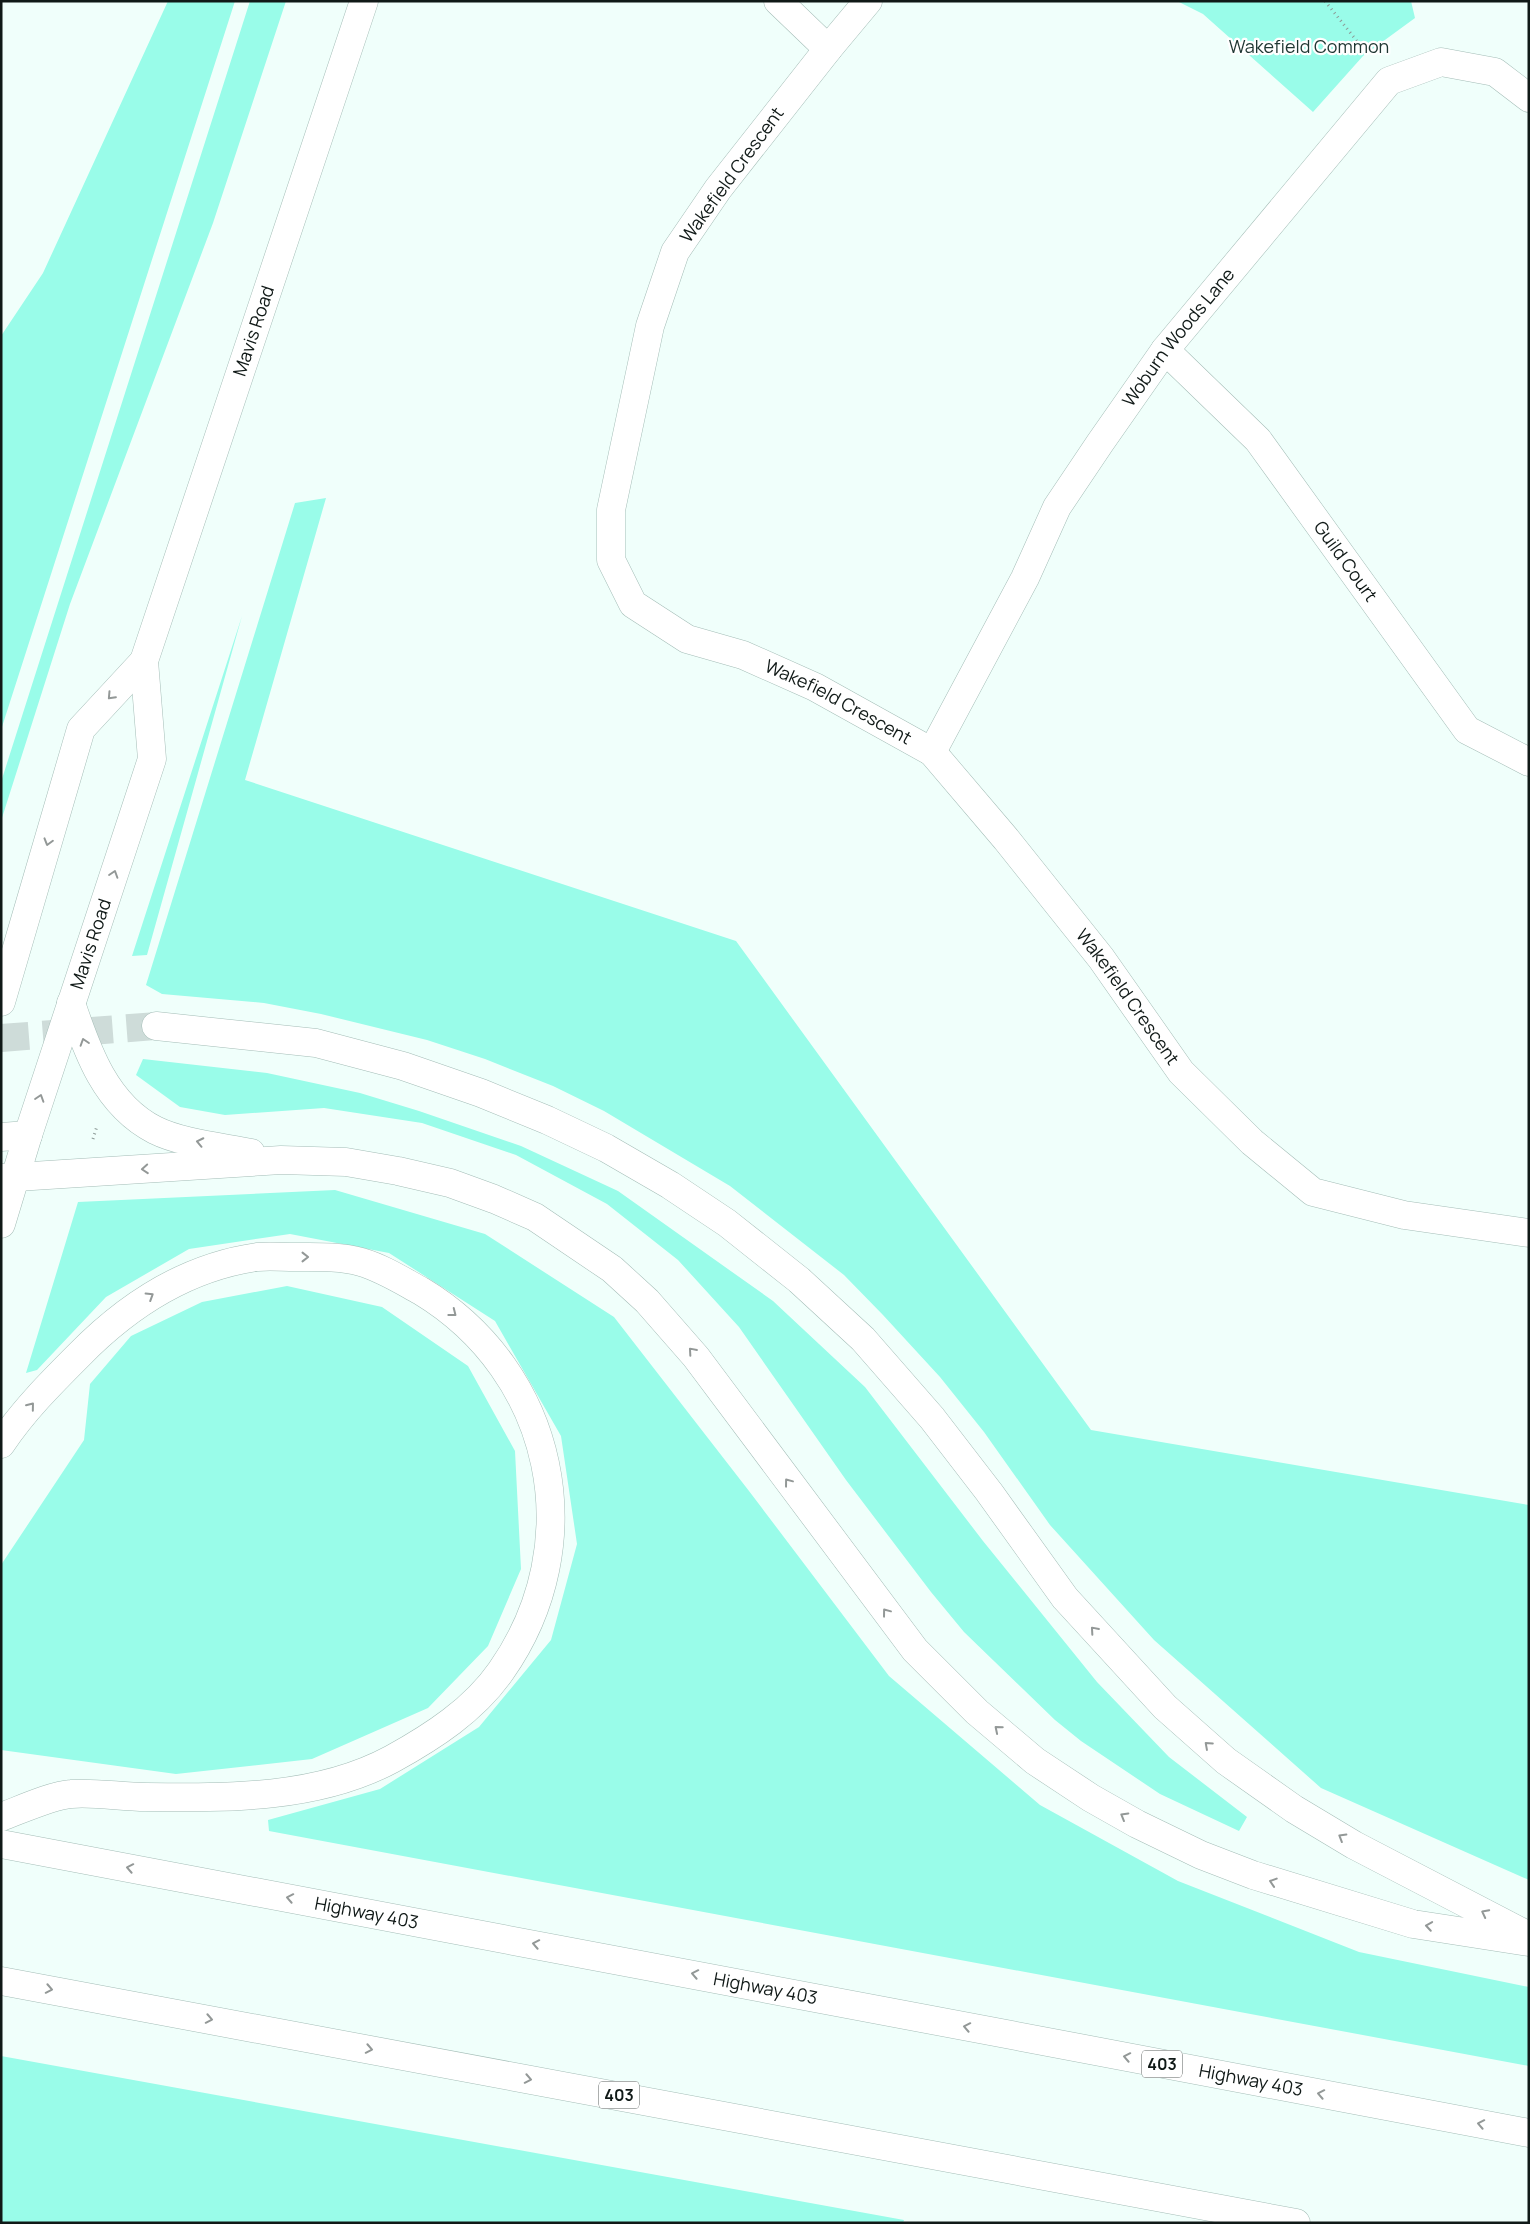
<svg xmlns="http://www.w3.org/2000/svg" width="1530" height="2224" viewBox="0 0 1530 2224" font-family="Manrope,sans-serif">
<rect width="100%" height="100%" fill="#f0fffb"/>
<path fill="#99fce9" d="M 168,1 L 235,1 L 1,730 L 1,336 L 43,273 Z
M 250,1 L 286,1 L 213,223 L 70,604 L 1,821 L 1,782 Z
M 1177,1 L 1411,1 L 1415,18 L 1363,56 L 1313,112 L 1203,14 Z
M 326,498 L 245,780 L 736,941 L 1091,1430 L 1529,1505 L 1529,1880 L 1321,1788 L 1154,1640 L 1050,1525 L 984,1432 L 940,1377 L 883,1315 L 844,1275 L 730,1186 L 604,1111 L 553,1086 L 485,1059 L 427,1040 L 321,1014 L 264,1003 L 162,994 L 146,985 L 295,503 Z
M 242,616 L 147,955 L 132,956 Z
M 143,1059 L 267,1073 L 360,1093 L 419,1111 L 521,1146 L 618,1191 L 773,1301 L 865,1387 L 983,1541 L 1097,1682 L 1169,1757 L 1247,1817 L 1239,1831 L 1160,1794 L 1081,1741 L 1055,1720 L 964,1632 L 931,1592 L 846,1480 L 739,1327 L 678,1260 L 607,1204 L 516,1155 L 422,1123 L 324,1108 L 225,1115 L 180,1107 L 136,1075 Z
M 335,1190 L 485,1234 L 614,1317 L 749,1491 L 889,1676 L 1040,1805 L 1178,1881 L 1359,1952 L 1529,1987 L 1529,2066 L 269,1831 L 268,1820 L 380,1789 L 479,1727 L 551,1640 L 577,1544 L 561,1436 L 495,1321 L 389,1253 L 290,1234 L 189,1249 L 106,1297 L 37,1370 L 26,1373 L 78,1202 Z
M 287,1286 L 382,1307 L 468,1366 L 515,1451 L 521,1569 L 488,1646 L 428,1708 L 312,1759 L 176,1774 L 1,1750 L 1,1565 L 84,1440 L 90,1384 L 131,1336 L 202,1302 Z
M 1,2056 L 904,2220 L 903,2223 L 1,2223 Z"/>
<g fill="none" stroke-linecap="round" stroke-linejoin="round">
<path stroke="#cedcd9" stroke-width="28" stroke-dasharray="28 14" stroke-linecap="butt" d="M 1,1038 L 156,1026"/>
<g stroke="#a4bdb7" stroke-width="29">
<g id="minor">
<path d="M 778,1 L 828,49"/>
<path id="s1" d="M 868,1 L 828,49 L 718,189 L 675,252 L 650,326 L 611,510 L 611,560 L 633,604 L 687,639 L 743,655 L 815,687 L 932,752 L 1006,839 L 1101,958 L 1181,1072 L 1252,1142 L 1313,1192 L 1404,1215 L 1529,1233"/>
<path id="s2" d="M 1165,350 L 1258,440 L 1467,730 L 1529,762"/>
<path id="s3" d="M 932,752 L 1025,578 L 1057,507 L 1100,443 L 1165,350 L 1389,81 L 1441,62 L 1495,72 L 1529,98"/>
<path d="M 1,1137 L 28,1135"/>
</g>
</g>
<g stroke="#a4bdb7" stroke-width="29">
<g id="major">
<path d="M 1,1002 L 81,729 L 144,661"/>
<path id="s4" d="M 1,1224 L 28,1135 L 152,759 L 144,661 L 364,1"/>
</g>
</g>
<g stroke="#a4bdb7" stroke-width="29">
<g id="highway">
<path d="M 71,1003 C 87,1051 106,1105 155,1130 C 181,1143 221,1147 251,1153"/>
<path d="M 156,1026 L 316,1043 L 403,1066 L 481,1093 L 547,1120 L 606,1148 L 670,1185 L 727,1223 L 799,1280 L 863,1339 L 932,1418 L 989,1492 L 1065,1598 L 1165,1707 L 1226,1761 L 1294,1809 L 1354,1845 L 1527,1935"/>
<path d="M 1,1178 L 281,1160 L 346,1162 L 398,1171 L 450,1183 L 494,1199 L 535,1217 L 612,1269 L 647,1301 L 696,1357 L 915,1650 L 977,1712 L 1035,1761 L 1091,1798 L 1137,1824 L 1201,1855 L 1253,1875 L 1413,1924 L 1529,1942"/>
<path d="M 1,1444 C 23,1411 51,1383 79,1355 C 128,1305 187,1267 257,1257 C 269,1256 282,1257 295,1257 C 316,1257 340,1256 361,1262 C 382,1268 401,1280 421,1291 C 555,1372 591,1543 501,1671 C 474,1710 432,1737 392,1759 C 318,1799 228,1798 146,1797 C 121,1797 96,1792 71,1794 C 53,1795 20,1810 1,1817"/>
<path id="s5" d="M 1,1844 L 1529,2133"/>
<path d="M 1,1981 L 1296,2223"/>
</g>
</g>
<path stroke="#8d9a97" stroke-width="3" stroke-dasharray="1 4" stroke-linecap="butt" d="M 1325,1 L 1368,55
M 93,1139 L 97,1126"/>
<use href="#minor" stroke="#fff" stroke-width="28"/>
<use href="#major" stroke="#fff" stroke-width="28"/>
<use href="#highway" stroke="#fff" stroke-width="28"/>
</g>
<defs><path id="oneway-chevron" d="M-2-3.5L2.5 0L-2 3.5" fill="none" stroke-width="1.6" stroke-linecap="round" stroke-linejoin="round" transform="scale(1.25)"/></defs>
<g stroke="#939897">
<use href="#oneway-chevron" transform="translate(111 696) rotate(133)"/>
<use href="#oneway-chevron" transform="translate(48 842) rotate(106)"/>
<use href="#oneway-chevron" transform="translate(114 874) rotate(-72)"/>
<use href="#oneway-chevron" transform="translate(84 1042) rotate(-108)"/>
<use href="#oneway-chevron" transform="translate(40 1098) rotate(-72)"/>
<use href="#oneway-chevron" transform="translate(200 1142) rotate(-168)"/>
<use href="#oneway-chevron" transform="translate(145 1169) rotate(176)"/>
<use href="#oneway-chevron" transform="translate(305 1257)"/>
<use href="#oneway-chevron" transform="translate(150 1296) rotate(-32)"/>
<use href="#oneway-chevron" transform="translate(453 1313) rotate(38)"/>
<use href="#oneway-chevron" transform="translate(692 1351) rotate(-131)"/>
<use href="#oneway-chevron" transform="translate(31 1406) rotate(-51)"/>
<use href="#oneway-chevron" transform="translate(788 1482) rotate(-127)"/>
<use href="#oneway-chevron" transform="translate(886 1612) rotate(-127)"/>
<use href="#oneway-chevron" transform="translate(1094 1630) rotate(-131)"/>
<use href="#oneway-chevron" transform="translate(998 1729) rotate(-140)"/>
<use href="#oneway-chevron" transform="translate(1208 1745) rotate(-138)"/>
<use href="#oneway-chevron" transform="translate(1124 1816) rotate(-150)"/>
<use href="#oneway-chevron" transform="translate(1342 1837) rotate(-149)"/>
<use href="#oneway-chevron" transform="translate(130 1868) rotate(-169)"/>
<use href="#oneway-chevron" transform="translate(1273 1882) rotate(-162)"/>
<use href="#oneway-chevron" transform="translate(290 1898) rotate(-169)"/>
<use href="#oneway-chevron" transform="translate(1485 1913) rotate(-153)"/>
<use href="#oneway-chevron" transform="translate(1429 1926) rotate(-171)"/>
<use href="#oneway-chevron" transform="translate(536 1944) rotate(-169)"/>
<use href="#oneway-chevron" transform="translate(695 1974) rotate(-169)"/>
<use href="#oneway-chevron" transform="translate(49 1989) rotate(11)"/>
<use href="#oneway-chevron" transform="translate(209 2019) rotate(11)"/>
<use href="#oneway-chevron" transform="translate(967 2027) rotate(-169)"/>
<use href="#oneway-chevron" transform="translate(369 2049) rotate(11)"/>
<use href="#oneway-chevron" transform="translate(1127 2057) rotate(-169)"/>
<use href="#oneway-chevron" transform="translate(528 2079) rotate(11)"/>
<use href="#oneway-chevron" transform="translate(1321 2094) rotate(-169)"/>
<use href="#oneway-chevron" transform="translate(1481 2124) rotate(-169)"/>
</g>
<g text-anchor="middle" stroke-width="4.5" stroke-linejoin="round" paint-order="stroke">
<g fill="#fff" stroke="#585e5d" stroke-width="1">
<rect x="1142" y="2050.5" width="40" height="27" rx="4"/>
<rect x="599" y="2081.5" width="40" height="27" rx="4"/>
</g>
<g font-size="16" font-weight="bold" fill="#101917">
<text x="1162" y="2070">403</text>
<text x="619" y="2101">403</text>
</g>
<g font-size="18" fill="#1f3632" stroke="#fff">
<text x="1309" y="53">Wakefield Common</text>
</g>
<g font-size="18" fill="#101917" stroke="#fff">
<text transform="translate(732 175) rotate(-54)" y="6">Wakefield Crescent</text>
<text dy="6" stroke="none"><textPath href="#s4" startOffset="935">Mavis Road</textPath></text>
<text dy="6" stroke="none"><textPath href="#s3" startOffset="484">Woburn Woods Lane</textPath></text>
<text dy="6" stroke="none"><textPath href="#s2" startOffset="279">Guild Court</textPath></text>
<text dy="6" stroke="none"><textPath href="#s1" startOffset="911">Wakefield Crescent</textPath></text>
<text dy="6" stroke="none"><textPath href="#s4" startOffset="294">Mavis Road</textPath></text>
<text dy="6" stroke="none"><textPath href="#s1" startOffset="1331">Wakefield Crescent</textPath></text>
<text dy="6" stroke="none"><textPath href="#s5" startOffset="372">Highway 403</textPath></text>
<text dy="6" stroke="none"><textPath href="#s5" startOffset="778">Highway 403</textPath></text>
<text dy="6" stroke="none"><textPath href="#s5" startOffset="1272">Highway 403</textPath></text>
</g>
</g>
<rect width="1530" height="2224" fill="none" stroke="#101917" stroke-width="5"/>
</svg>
